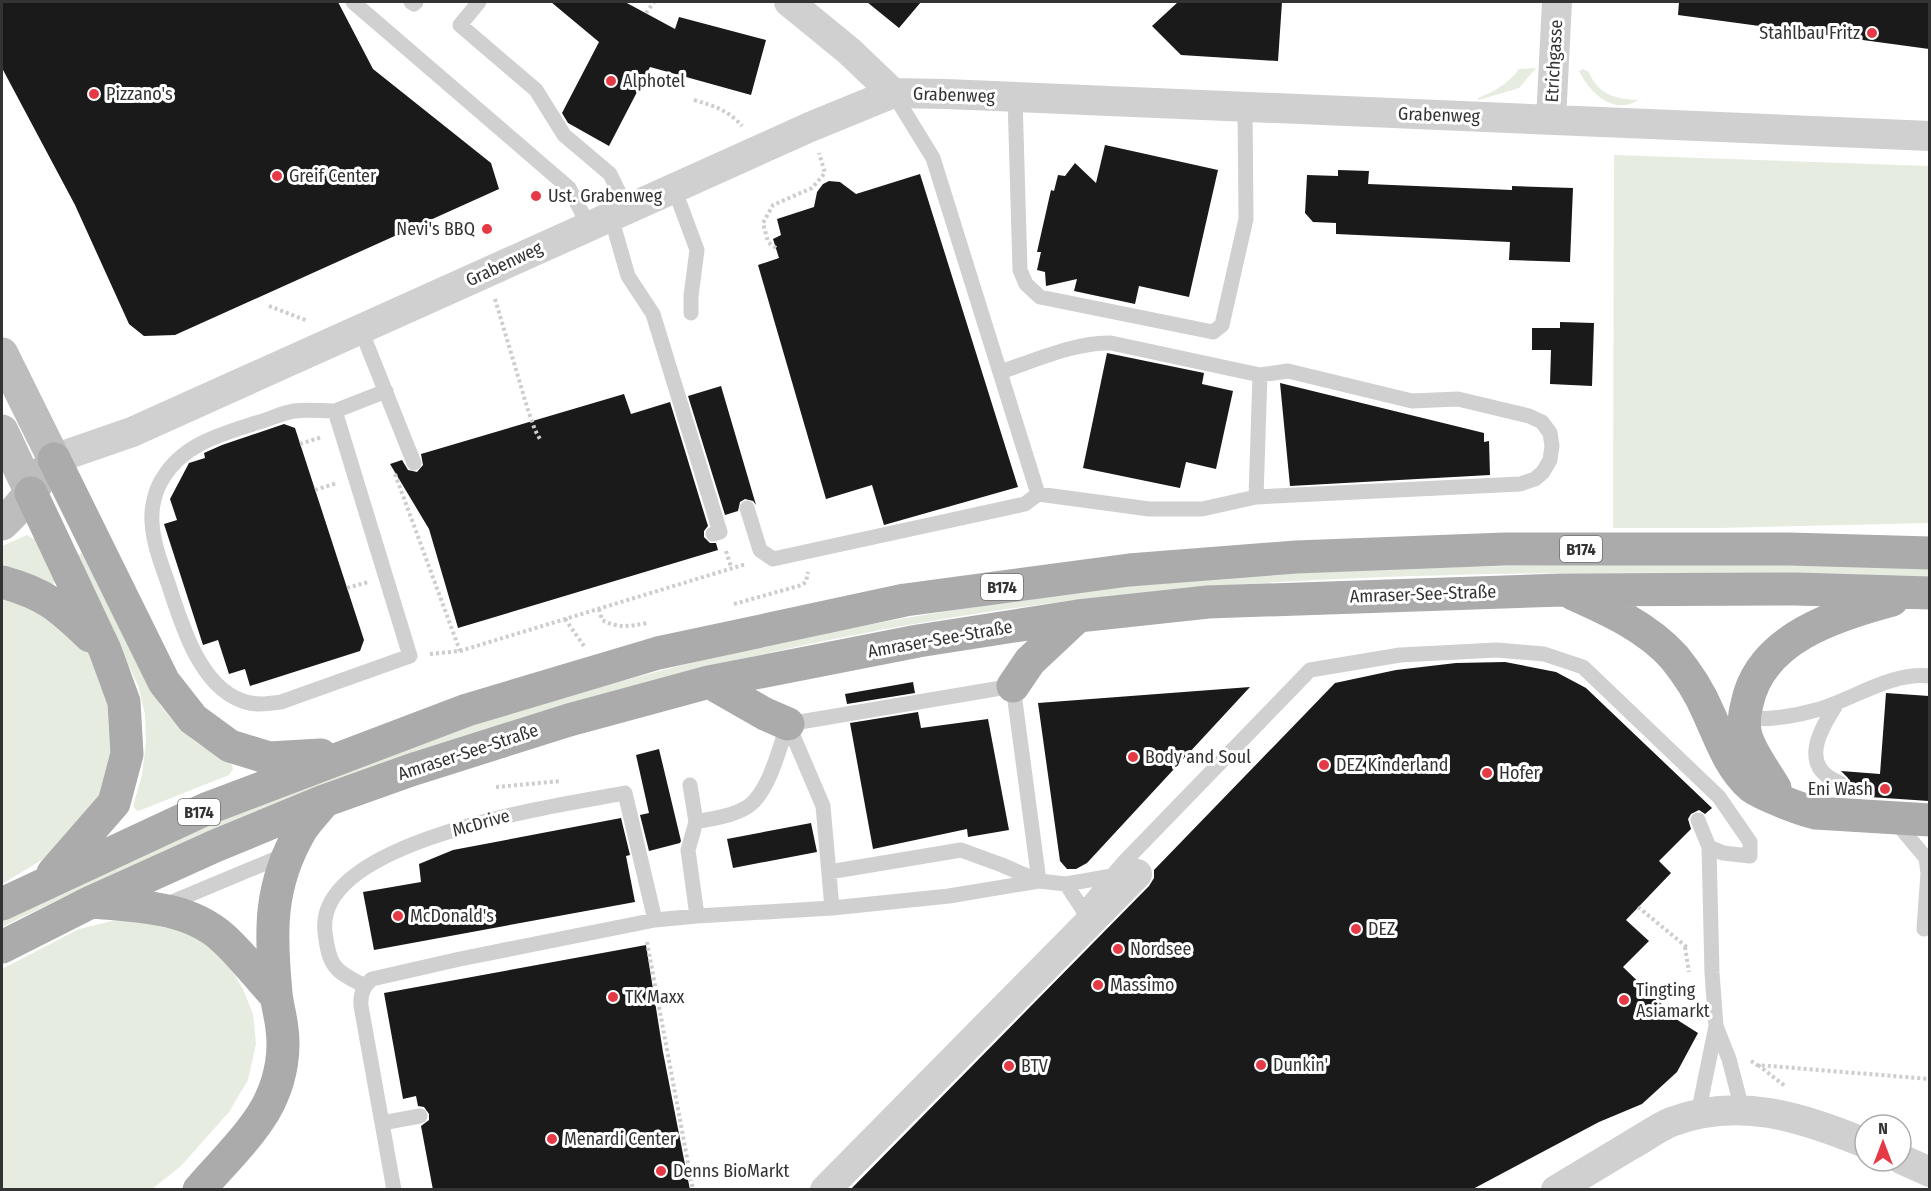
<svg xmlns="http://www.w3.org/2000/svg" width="1931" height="1191" viewBox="0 0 1931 1191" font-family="'Fira Sans Condensed',sans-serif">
<rect width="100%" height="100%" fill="#fff"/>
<path fill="#e6ecdf" d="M 1536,68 L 1519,88 L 1479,100 L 1478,98 C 1494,92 1509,83 1519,69 Z
M 1583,69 L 1589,72 C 1598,95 1616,99 1638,100 C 1614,116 1590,93 1579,71 Z
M 1614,155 L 1929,166 L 1929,523 L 1718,528 L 1613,528 Z
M 27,535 L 37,541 L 55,580 L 53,585 L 2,568 L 2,546 Z
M 83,552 L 161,706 C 172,720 185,735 200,745 C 212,753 230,755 233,769 L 229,775 L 141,810 L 137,811 L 133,806 L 142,775 L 146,742 L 145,714 L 138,685 L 75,557 Z
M 1804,565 L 1929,569 L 1929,577 C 1770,573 1611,571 1451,575 C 1332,578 1212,584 1093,598 C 713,642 344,757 2,927 L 2,919 C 61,892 121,865 180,838 C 211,824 242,809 274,796 C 505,706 748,639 994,604 C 1028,599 1061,593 1095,589 C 1331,564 1568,564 1804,565 Z
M 2,594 L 21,600 L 86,648 L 104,679 L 115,735 L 104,793 L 50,855 L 2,884 Z
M 124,918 L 173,927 L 202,938 L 228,964 L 243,989 L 253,1014 L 256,1044 L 248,1080 L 229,1112 L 181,1166 L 152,1189 L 2,1190 L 2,969 L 79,929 Z"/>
<path fill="#1a1a1a" d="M 2,2 L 338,2 L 373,69 L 491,163 L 499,189 L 175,335 L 144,336 L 129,324 L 75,205 L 2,68 Z
M 551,2 L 625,2 L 675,29 L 679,17 L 766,40 L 751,95 L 650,67 L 609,146 L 568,123 L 562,113 L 599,42 Z
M 867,2 L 921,2 L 899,28 Z
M 1178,2 L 1282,2 L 1278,61 L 1181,55 L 1152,26 Z
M 1679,2 L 1929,2 L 1929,49 L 1678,15 Z
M 1105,145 L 1218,170 L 1189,297 L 1139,286 L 1135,304 L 1074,291 L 1077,279 L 1046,286 L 1045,272 L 1037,270 L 1041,252 L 1037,252 L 1051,190 L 1054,191 L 1058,175 L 1065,176 L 1075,163 L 1096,183 Z
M 1338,170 L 1369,171 L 1368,184 L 1512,190 L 1512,186 L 1573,188 L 1570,262 L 1509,260 L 1510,242 L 1336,234 L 1336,223 L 1313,222 L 1305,213 L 1307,175 L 1338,176 Z
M 920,174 L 1018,487 L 884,525 L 872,485 L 826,499 L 758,265 L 779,258 L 773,239 L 781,235 L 777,219 L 814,207 L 817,192 L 823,184 L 829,181 L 840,182 L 856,194 Z
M 1560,322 L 1594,323 L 1592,386 L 1550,384 L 1551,350 L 1532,350 L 1532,328 L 1560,328 Z
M 1107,353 L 1204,373 L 1202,384 L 1233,391 L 1216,469 L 1186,462 L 1180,488 L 1083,468 Z
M 1280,383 L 1484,433 L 1484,442 L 1489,441 L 1490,475 L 1290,486 Z
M 721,386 L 756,505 L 753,501 L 745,499 L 740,502 L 738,511 L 725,515 L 688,396 Z
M 624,394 L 631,414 L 670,402 L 708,526 L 704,531 L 704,537 L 710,543 L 716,543 L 718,550 L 458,628 L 429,529 L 390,464 L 402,460 L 408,470 L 417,472 L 423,465 L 421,454 Z
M 284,424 L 295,428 L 364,640 L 360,651 L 250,686 L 245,669 L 229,674 L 218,640 L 203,645 L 164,524 L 177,520 L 170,499 L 189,463 L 205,458 L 204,453 L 222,445 Z
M 1505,662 L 1556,672 L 1586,688 L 1712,808 L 1705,814 L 1699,810 L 1691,814 L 1688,819 L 1691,829 L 1659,861 L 1671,873 L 1626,920 L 1649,941 L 1623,967 L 1679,1021 L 1698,1033 L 1677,1072 L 1642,1104 L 1599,1122 L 1471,1190 L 850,1190 L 1149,886 L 1154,878 L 1154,870 L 1335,683 L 1396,670 L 1456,663 Z
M 913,682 L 915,693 L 847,704 L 845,694 Z
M 1250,687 L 1087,863 L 1076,869 L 1067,869 L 1060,861 L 1038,703 Z
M 1886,693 L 1929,696 L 1929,801 L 1840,795 L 1840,793 L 1848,788 L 1850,783 L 1848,778 L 1841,771 L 1880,774 Z
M 918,712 L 921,728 L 988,719 L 1009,830 L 968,837 L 967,829 L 873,849 L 850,723 Z
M 659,749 L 681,841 L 680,843 L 649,851 L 640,815 L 649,813 L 636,755 Z
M 621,818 L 630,855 L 626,856 L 635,902 L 374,950 L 363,892 L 421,882 L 419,864 L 453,850 Z
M 811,823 L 817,852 L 733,868 L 727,839 Z
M 646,945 L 663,1052 L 690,1190 L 433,1190 L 421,1126 L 429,1120 L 429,1114 L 424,1107 L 418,1106 L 416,1096 L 403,1099 L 384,993 Z"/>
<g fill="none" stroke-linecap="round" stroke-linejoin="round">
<path stroke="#cdcdcd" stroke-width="4" stroke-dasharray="3 3" stroke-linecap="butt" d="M 646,13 L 654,2
M 694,100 C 714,106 728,110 742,126
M 776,248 L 768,242 L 763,223 L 773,205 L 812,188 L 825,173 L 819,153
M 495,299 L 528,410 L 535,430 L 541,441
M 269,306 L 308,321
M 300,444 L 322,437
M 395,474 L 460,651
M 315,490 L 337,483
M 726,551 L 731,567
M 347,588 L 368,582
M 734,604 L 802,585 L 806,582 L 808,572
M 599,609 L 602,620 C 619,629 630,626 647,623
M 565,619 L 584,646
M 430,654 L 460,651 L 746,564
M 496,787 L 561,781
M 1638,907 L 1688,948
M 647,942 L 693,1190
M 1685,947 L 1689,972
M 1751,1061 L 1757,1065 L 1930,1079
M 1758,1065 L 1785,1086"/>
<path stroke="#d0d0d0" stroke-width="15" d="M 353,2 L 569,188 L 589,226
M 411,2 L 414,4 L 416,2
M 479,2 L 460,25 L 536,90 L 564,135 L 610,174 L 627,209
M 893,93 L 933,158 L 1038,494
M 1015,97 L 1020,270 L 1026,284 L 1040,297 L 1213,332 L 1222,325 L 1246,219 L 1245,107
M 674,188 L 697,250 L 691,296 L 691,313
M 611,217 L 628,276 L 653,314 L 720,532 L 713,534
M 361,330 L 414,463
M 335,411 C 322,411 307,409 294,411 C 282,413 270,419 259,422 C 223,434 184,443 163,478 C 155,490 151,508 152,522 C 153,543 161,563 168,583 C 181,622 198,683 240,700 C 254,706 267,704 281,702 L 410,656 L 335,411 L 386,391
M 1256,497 L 1260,375
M 747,508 L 760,550 L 773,559 L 1025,504 L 1038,494 L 1149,509 L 1202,509 L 1256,497 L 1520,484 L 1535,479 L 1543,472 L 1550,460 L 1552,446 L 1550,433 L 1542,422 L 1529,416 L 1458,399 L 1412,401 L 1288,371 L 1260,375 L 1111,343 C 1075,342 1034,361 1000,372
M 1838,702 C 1821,728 1797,766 1840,783
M 1743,718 C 1767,720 1792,717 1816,710 C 1853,700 1889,672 1930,676
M 788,724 L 1013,686 L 1039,881
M 788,724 L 823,806 L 832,908
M 690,785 L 696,822
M 1698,820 L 1709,847 L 1712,973 L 1716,1026 L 1729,1059 L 1742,1109
M 1894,820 L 1926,858 L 1928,873 L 1924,929
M 829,872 L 961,850 L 1002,865 L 1039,881
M 1066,884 L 1083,910 L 1125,861 L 1310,670 L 1400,655 L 1497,650 L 1544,654 L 1583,667 L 1719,797 L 1750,842 L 1750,856 L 1723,853 L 1709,847
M 165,905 L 287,854
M 697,916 L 688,850 L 696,822 C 714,818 735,816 750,805 C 770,789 779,748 788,724
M 365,986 C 334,971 329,966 325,932 C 314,839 562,805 625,793 L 655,920
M 1698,1114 L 1716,1026
M 382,1123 L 420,1116
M 394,1190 L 361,1006 C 360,995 363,986 372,979 L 460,959 L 655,920 L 697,916 L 832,908 L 949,896 L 1039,881 L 1066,884 L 1112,876"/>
<path stroke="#d0d0d0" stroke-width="30" d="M 789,2 L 849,51 L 893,93
M 1551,120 L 1557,2
M 54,459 L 132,432 L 810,127 L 893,93 L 946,94 L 1930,136
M 1901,1159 L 1930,1172
M 825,1190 L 1137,874
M 1556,1190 C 1581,1175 1606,1160 1631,1145 C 1644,1138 1657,1128 1671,1122 C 1738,1096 1802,1117 1865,1143"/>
<path stroke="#bdbdbd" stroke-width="33" d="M 2,354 L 54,459
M 2,431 L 31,493
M 2,524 C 23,505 38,482 54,459"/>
<path stroke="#ababab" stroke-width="33" d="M 54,459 L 164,682 L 193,719 L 230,746 L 269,758 L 321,755
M 31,493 L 105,650 L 124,702 L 127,754 L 114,803 L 53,873
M 2,582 C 45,594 59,606 90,636
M 1573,594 C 1609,610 1647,627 1674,657 C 1687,673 1700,693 1708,712 C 1720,738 1729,767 1752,787 C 1763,795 1802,810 1816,813 L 1930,820
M 709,682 L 765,714 L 788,724
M 1013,686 L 1030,661 L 1078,616
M 1775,788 C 1765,771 1752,755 1746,736 C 1743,725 1744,715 1747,704 C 1760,638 1836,615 1892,600
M 92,902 C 136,906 188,906 223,938 C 242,955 258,977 276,996
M 2,904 L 206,809 L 467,710 L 658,653 L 905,600 L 1129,570 L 1296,557 L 1505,549 L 1789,549 L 1930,553
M 2,947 L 91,902 L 215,846 L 324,801 L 411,770 L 569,720 L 709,682 L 918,641 L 1078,616 L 1208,602 L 1563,590 L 1796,589 L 1930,593
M 199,1190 C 222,1163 260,1127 272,1096 C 281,1076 285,1051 282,1029 C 281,1017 277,1005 276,993 C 270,931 269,885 301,830 C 307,820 317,811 324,801"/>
</g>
<g fill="#e63946" stroke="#fff" stroke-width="2">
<circle cx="1872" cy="33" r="6"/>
<circle cx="611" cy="81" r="6"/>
<circle cx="94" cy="94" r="6"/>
<circle cx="277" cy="176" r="6"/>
<circle cx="536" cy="196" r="6"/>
<circle cx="487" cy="229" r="6"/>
<circle cx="1133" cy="757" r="6"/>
<circle cx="1324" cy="765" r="6"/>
<circle cx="1487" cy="773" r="6"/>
<circle cx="1885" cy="789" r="6"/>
<circle cx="398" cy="916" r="6"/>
<circle cx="1356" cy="929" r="6"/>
<circle cx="1118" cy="949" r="6"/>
<circle cx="1098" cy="985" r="6"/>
<circle cx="613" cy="997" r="6"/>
<circle cx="1624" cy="1000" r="6"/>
<circle cx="1261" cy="1065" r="6"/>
<circle cx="1009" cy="1066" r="6"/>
<circle cx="552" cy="1139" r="6"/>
<circle cx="661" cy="1171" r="6"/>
</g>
<g text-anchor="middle" stroke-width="6" stroke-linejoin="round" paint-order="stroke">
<g fill="#fff" stroke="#707070" stroke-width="1.5">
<rect x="1560" y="536" width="42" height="26" rx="4.5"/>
<rect x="981" y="574" width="42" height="26" rx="4.5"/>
<rect x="178" y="799" width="42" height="26" rx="4.5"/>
</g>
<g font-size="16" font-weight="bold" fill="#333">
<text x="1581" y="555">B174</text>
<text x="1002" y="593">B174</text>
<text x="199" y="818">B174</text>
</g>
<g font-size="18" fill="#333" stroke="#fff" text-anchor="start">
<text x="1860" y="39" text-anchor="end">Stahlbau Fritz</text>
<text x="623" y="87">Alphotel</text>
<text x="106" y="100">Pizzano's</text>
<text x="289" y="182">Greif Center</text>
<text x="548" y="202">Ust. Grabenweg</text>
<text x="475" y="235" text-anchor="end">Nevi's BBQ</text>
<text x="1145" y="763">Body and Soul</text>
<text x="1336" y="771">DEZ Kinderland</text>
<text x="1499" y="779">Hofer</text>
<text x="1873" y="795" text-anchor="end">Eni Wash</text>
<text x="410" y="922">McDonald's</text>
<text x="1368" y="935">DEZ</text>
<text x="1130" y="955">Nordsee</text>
<text x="1110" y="991">Massimo</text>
<text x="1636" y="996">Tingting<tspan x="1636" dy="21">Asiamarkt</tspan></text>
<text x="625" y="1003">TK Maxx</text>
<text x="1273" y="1071">Dunkin'</text>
<text x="1021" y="1072">BTV</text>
<text x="564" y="1145">Menardi Center</text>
<text x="673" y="1177">Denns BioMarkt</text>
</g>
<g font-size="18" fill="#333" stroke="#fff">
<text transform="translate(1554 61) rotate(-87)" y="6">Etrichgasse</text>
<text transform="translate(954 95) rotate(2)" y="6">Grabenweg</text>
<text transform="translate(1439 115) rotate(2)" y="6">Grabenweg</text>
<text transform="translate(504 264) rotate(-25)" y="6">Grabenweg</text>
<text transform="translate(1423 594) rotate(-2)" y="6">Amraser-See-Straße</text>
<text transform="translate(940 639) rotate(-10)" y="6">Amraser-See-Straße</text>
<text transform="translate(468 752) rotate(-18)" y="6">Amraser-See-Straße</text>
<text transform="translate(481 823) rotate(-16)" y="6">McDrive</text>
</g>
</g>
<rect width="1931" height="1191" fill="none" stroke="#333333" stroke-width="6"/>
<g transform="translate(1883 1143)"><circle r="28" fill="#ffffff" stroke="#adadad" stroke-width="1.5"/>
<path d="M0-4.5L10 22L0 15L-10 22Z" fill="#e63946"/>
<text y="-9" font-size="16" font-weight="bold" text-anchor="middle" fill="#333333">N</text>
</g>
</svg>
